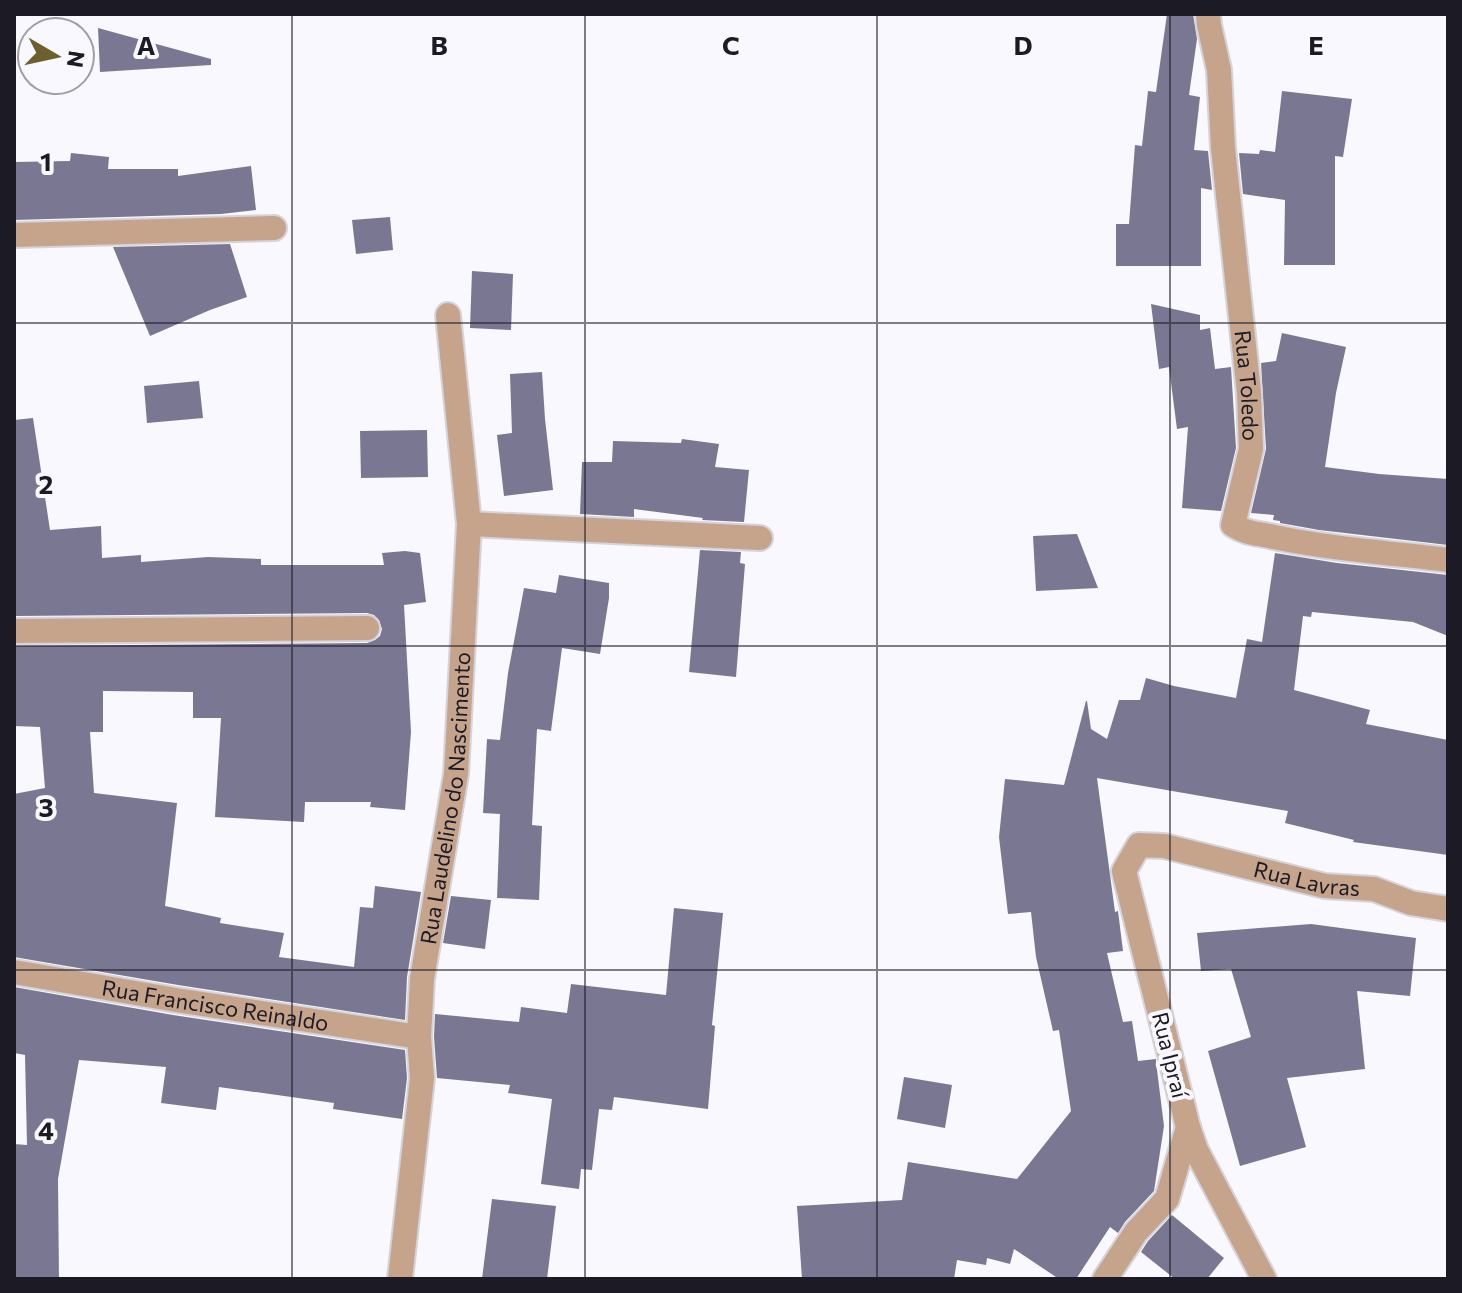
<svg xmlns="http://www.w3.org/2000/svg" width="1462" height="1293" viewBox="0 0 1462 1293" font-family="Commissioner,sans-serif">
<rect width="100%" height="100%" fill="#f9f8fe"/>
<path fill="#7a7793" d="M 1167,14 L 1193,14 L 1197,39 L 1189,95 L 1200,97 L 1194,150 L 1208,151 L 1212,190 L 1201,188 L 1201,266 L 1116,266 L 1116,224 L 1129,224 L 1135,145 L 1142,146 L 1148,91 L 1156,92 Z
M 98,28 L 211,59 L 211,65 L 100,72 Z
M 1282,91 L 1352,99 L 1343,157 L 1335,156 L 1335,265 L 1284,265 L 1285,200 L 1243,194 L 1239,153 L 1259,154 L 1260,150 L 1275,152 Z
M 71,153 L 109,157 L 108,169 L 178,169 L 178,176 L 251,166 L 256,210 L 221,214 L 14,220 L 14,162 L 70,161 Z
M 390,217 L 393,250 L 356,254 L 352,220 Z
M 230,244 L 247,297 L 210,310 L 150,336 L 113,247 Z
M 472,271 L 513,274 L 511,330 L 470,328 Z
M 1151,304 L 1200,315 L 1200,330 L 1210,328 L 1215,369 L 1231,367 L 1236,448 L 1221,511 L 1182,508 L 1188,427 L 1177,429 L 1169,367 L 1159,369 Z
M 1282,333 L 1346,347 L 1336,393 L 1325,467 L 1379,474 L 1448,479 L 1448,545 L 1319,530 L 1280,523 L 1280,521 L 1273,520 L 1274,515 L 1251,513 L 1266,449 L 1261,363 L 1276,361 Z
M 542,372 L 545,419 L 553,490 L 504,496 L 497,435 L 512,433 L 510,374 Z
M 199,381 L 203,418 L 147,423 L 144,386 Z
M 33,418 L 50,530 L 101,526 L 102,558 L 141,555 L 141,562 L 208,557 L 261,559 L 261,565 L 384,565 L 382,553 L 405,551 L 420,553 L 426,602 L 404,605 L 411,732 L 405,810 L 370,807 L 371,802 L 305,802 L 304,822 L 215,817 L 221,718 L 193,718 L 193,692 L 103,691 L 103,732 L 90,732 L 94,793 L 177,803 L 165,906 L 221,918 L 220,923 L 284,933 L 279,957 L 354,967 L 360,907 L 373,908 L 375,886 L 421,892 L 407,977 L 405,1020 L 178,985 L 14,957 L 14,794 L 45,788 L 40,727 L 14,726 L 14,646 L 367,643 L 375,640 L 380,636 L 382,629 L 379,620 L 374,615 L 367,613 L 14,616 L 14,420 Z
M 427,430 L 428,477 L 361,478 L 360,431 Z
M 682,439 L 719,444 L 715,467 L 749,470 L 744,522 L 702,520 L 703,518 L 634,509 L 634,517 L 580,514 L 582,462 L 612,462 L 613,441 L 681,443 Z
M 1077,534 L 1098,588 L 1036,591 L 1033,536 Z
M 700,550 L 741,552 L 740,563 L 745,564 L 736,677 L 689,672 Z
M 1275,553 L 1337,563 L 1448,575 L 1448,636 L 1413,622 L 1312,612 L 1311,617 L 1303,616 L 1294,690 L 1370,710 L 1366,724 L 1448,740 L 1448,855 L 1353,842 L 1354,840 L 1285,823 L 1288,811 L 1097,778 L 1115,912 L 1118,911 L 1123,951 L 1107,953 L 1123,1022 L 1132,1021 L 1138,1061 L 1156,1059 L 1156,1062 L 1164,1126 L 1154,1191 L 1125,1222 L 1118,1233 L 1110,1227 L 1076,1279 L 1059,1279 L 1014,1249 L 1010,1264 L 987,1258 L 986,1265 L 957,1260 L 954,1279 L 802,1279 L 797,1206 L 902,1200 L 908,1162 L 1017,1179 L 1071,1111 L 1059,1030 L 1053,1031 L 1036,957 L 1031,912 L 1008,914 L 999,837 L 1005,779 L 1064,785 L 1086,701 L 1087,701 L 1091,729 L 1107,739 L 1119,700 L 1140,700 L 1146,678 L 1174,686 L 1236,698 L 1247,639 L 1262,642 Z
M 559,575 L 609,583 L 609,598 L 600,654 L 562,648 L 551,731 L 537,729 L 532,825 L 542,826 L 539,900 L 497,898 L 500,814 L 483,813 L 487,739 L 500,740 L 508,673 L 524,588 L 556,593 Z
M 451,896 L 491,900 L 485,949 L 443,943 Z
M 674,908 L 723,913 L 712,1025 L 715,1026 L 708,1109 L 614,1097 L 612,1110 L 599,1109 L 592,1170 L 581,1169 L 579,1189 L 541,1184 L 552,1099 L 508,1093 L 510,1085 L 437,1078 L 434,1037 L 435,1014 L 519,1022 L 521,1007 L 567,1013 L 571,984 L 666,995 Z
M 1311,924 L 1416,938 L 1410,996 L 1357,991 L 1365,1069 L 1287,1078 L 1306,1147 L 1240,1166 L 1208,1051 L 1251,1037 L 1231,969 L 1201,971 L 1197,933 Z
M 14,987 L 173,1015 L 405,1050 L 407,1078 L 402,1119 L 333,1109 L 334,1103 L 219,1087 L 216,1110 L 161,1103 L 166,1067 L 79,1060 L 58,1179 L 59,1279 L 14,1279 L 14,1144 L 27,1145 L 25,1055 L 14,1053 Z
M 904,1077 L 952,1085 L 945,1128 L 897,1119 Z
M 492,1199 L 556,1206 L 547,1279 L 482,1279 Z
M 1172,1215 L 1224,1258 L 1207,1279 L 1175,1279 L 1141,1252 L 1148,1241 Z"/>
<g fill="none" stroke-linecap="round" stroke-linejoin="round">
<g stroke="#d5d4db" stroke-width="28">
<g id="street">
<path id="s1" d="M 1208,14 L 1209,25 L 1219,70 L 1223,148 L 1249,393 L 1251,449 L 1233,525 C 1247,534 1258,533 1274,537 C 1331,549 1390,553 1448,560"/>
<path d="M 14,235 L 274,228"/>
<path d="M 469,524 L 760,538"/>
<path d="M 14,631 L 367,628"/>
<path id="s2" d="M 14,972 L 176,1000 L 419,1037"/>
<path id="s3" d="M 400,1279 L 422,1078 L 419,1037 L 422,979 L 456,774 L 469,524 L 448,315"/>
<path d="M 1105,1279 L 1136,1232 L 1167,1199 L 1188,1127"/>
<path id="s4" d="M 1264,1279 L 1196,1150 L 1188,1127 L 1124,871 L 1139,845 L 1164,846 L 1325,886 L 1374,889 L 1411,903 L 1448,909"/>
</g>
</g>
<use href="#street" stroke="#c6a48c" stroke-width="24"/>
</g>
<path fill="none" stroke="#1b1a25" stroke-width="2" stroke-opacity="0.55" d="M 292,14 L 292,1279M 585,14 L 585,1279M 877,14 L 877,1279M 1170,14 L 1170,1279M 14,323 L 1448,323M 14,646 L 1448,646M 14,970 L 1448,970"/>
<g text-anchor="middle" stroke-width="8" stroke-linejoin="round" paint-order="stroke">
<g font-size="22" fill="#1b1a25" stroke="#f9f8fe">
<text dy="8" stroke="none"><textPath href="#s1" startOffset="374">Rua Toledo</textPath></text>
<text dy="8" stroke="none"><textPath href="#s3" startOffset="484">Rua Laudelino do Nascimento</textPath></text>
<text dy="8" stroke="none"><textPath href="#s4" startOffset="636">Rua Lavras</textPath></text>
<text dy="8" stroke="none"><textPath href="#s2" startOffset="204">Rua Francisco Reinaldo</textPath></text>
<text transform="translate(1170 1055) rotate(76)" y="8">Rua Ipraí</text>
</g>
</g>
<g font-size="26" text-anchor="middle" font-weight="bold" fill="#1b1a25" stroke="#f9f8fe" stroke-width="8" stroke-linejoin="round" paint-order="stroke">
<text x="146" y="55">A</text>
<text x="439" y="55">B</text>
<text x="731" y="55">C</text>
<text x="1023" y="55">D</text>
<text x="1316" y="55">E</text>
<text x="46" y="171">1</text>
<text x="46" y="494">2</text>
<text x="46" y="817">3</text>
<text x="46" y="1140">4</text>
</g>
<rect width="1462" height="1293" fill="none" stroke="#1b1a25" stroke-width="32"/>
<g transform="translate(56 56) rotate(99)"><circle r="38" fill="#f9f8fe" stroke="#a09fa7" stroke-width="2"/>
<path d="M0-6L14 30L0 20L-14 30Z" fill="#6d602d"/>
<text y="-12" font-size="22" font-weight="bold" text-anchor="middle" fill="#1b1a25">N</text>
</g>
</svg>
